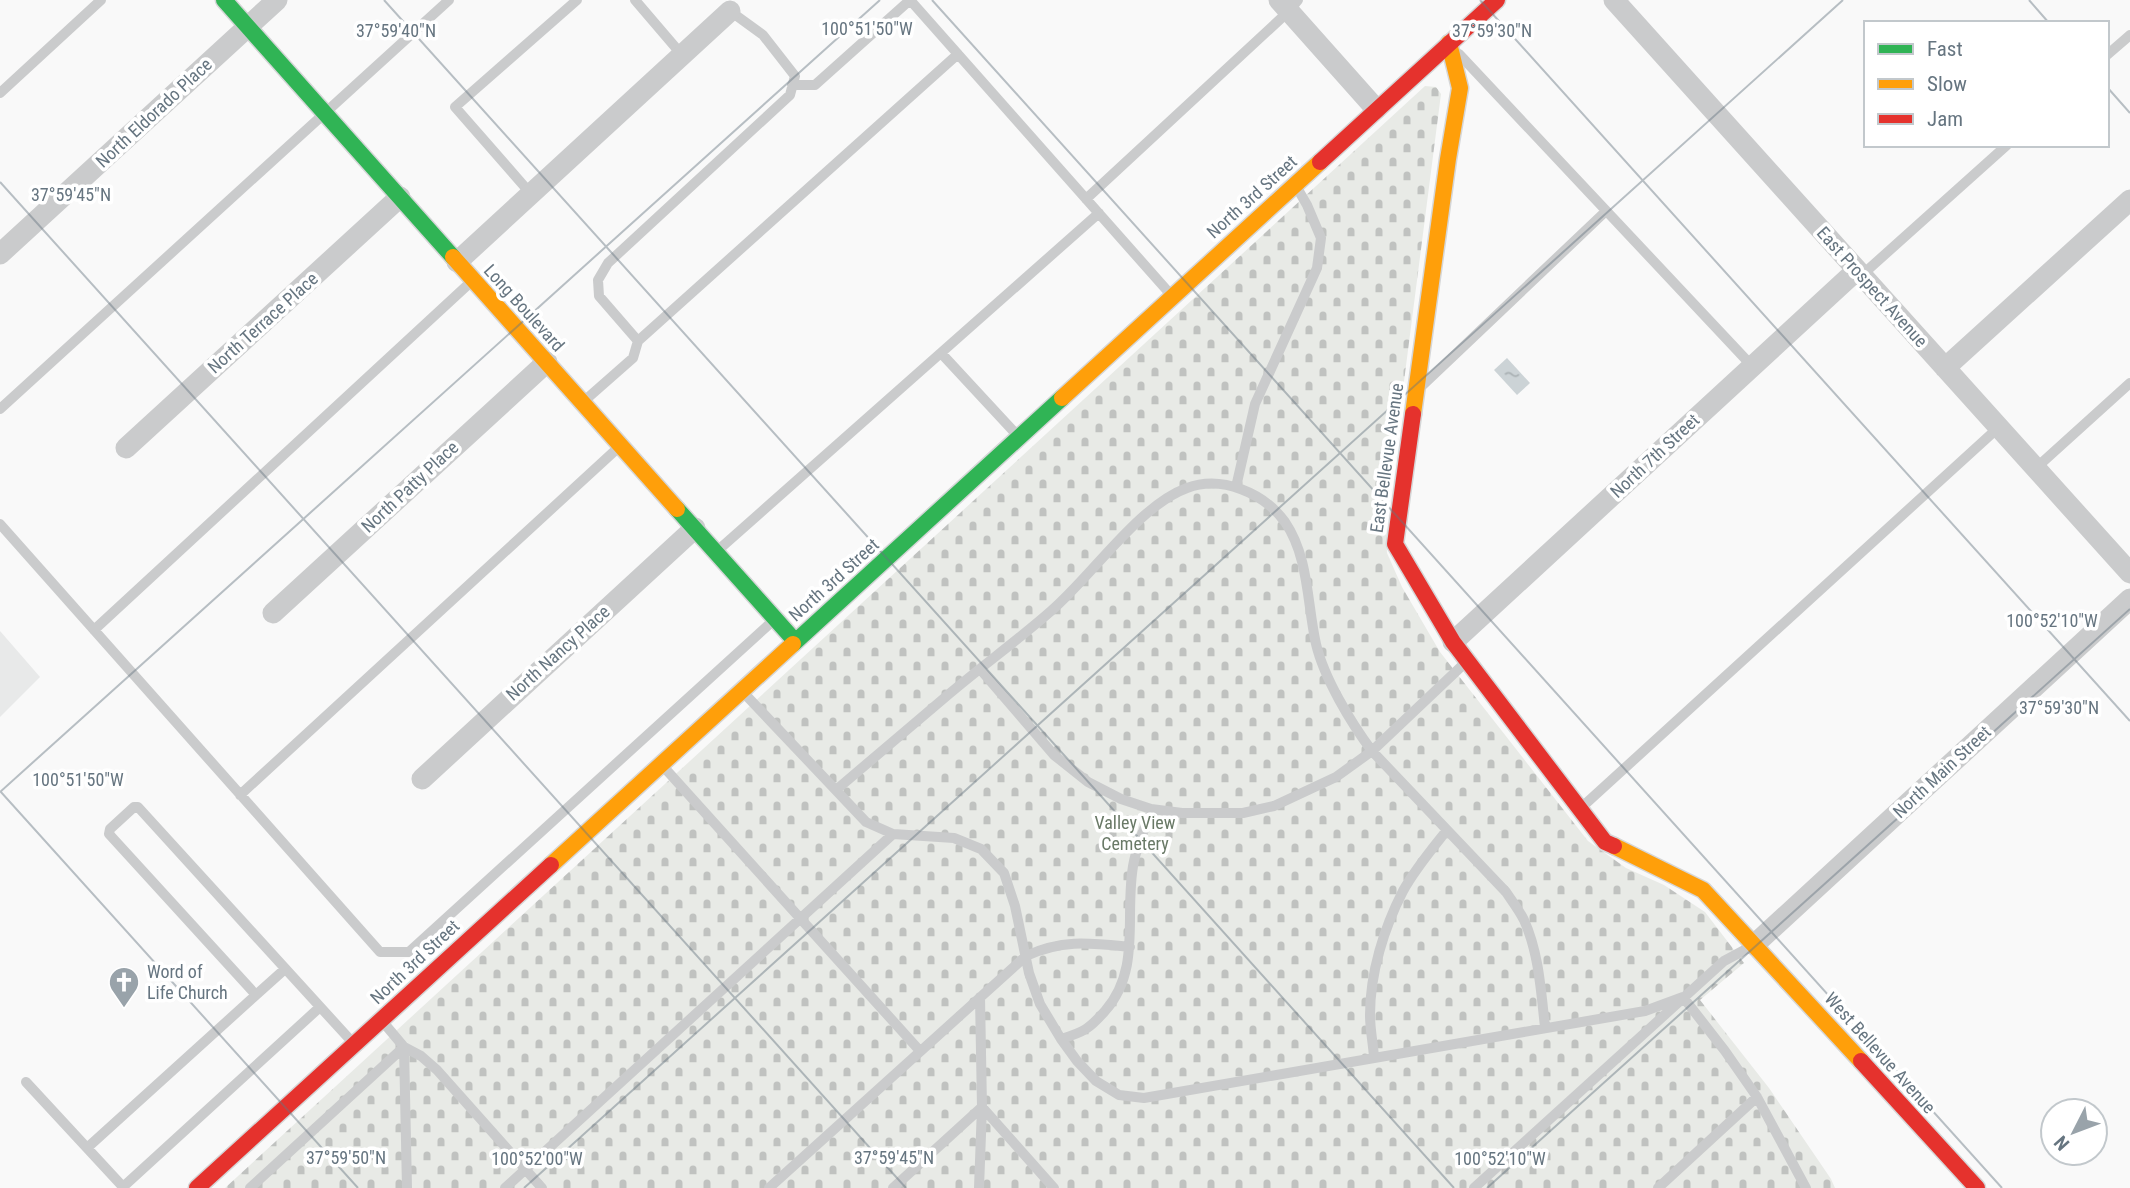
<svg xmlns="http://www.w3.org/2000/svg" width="2130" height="1188" viewBox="0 0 2130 1188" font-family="'Roboto Condensed',sans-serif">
<defs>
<pattern id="cemetery-stones" width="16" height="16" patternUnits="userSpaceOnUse" patternTransform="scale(1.75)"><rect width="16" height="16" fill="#e8eae6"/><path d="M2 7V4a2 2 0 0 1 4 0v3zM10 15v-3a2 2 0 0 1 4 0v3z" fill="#c0c2c0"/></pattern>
<pattern id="water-ripples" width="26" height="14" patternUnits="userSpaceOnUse" patternTransform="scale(1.75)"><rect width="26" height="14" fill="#ccd3d6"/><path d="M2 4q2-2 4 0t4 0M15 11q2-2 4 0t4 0" fill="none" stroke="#a9b0b3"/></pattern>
</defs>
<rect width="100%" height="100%" fill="#f9f9f9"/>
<path fill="#e8e9e9" d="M 0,631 L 40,677 L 0,717 Z"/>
<path fill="url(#cemetery-stones)" d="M 1425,86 L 1436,87 L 1441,94 L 1386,521 L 1387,553 L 1402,587 L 1440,652 L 1588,841 L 1626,868 L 1664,885 L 1705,912 L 1744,963 L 1700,1000 L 1769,1088 L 1831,1179 L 1835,1188 L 225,1188 Z"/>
<path fill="url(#water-ripples)" d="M 1507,358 L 1530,383 L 1517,395 L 1494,370 Z"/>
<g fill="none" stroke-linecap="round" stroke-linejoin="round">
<g stroke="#d5d6d7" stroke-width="19">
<path id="fast" d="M 224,0 L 453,257
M 677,509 L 795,641
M 793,644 L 1062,398"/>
</g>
<g stroke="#d5d6d7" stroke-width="19">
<path id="slow" d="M 453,257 L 677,509
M 1062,398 L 1320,162
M 1413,414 L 1448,159 L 1460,88 L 1449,43
M 1614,846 L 1703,890 L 1861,1061
M 551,865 L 793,644"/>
</g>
<g stroke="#d5d6d7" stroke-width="19">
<path id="jam" d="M 1320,162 L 1497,0
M 1413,414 L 1395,544 L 1453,642 L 1605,842 L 1614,846
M 1861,1061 L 1977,1188
M 197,1188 L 551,865"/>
</g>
<path stroke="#cacbcc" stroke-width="10" d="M 635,0 L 682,55
M 910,0 L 1172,296
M 1459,54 L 1752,366
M 2107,55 L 2130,35
M 792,85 L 815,85 L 910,0
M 0,93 L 101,0
M 531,194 L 455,107 L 577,0
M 1086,199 L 1289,11 L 1298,0
M 1862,275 L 2007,145
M 638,341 L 599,296 L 598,280 L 608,263 L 790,95 L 795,76 L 763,35 L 730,11
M 941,353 L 1018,436
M 1423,385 L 1606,211
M 583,402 L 633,358 L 638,341 L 958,54
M 0,409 L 449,0
M 2036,468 L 2130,383
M 1236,487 L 1255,404 L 1317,268 L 1321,238 L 1307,205 L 1296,186
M 0,524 L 380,952 L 409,952 L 775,619
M 716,552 L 1099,213
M 94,630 L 473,280
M 980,669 L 1054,755 L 1088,782 L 1121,799 L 1151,809 L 1182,813 L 1243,813 L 1274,806 L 1336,777 L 1372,751 L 1466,662
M 742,691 L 866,822 L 893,834 L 954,838 L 981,849 L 1004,873 L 1015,906 L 1029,973 L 1040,1004 L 1061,1039 L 1077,1061 L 1096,1081 L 1119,1095 L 1144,1098 L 1645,1011 L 1683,997 L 1725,1051 L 1757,1097 L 1806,1188
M 661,764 L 920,1051
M 836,790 C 874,758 911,726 949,694 C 982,666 1018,640 1051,611 C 1092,576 1138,506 1187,488 C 1222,475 1264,493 1285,522 C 1309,557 1307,604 1316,644 C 1324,678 1351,723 1372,751 L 1506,892 C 1512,901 1519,910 1524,920 C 1539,953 1541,992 1545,1027
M 240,795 L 620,446
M 1582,807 L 1999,427
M 285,969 L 256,995 L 109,834 L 110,829 L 134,807 L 138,807 L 354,1044
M 383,1022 L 404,1047 L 421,1056 L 437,1070 L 542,1188
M 1061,1039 C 1084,1032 1089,1029 1105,1011 C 1143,968 1123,912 1134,861 C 1138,843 1146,826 1151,809
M 404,1047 L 407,1188
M 1374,1057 C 1373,1043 1370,1029 1370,1015 C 1370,973 1384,928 1403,891 C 1415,869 1432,849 1447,830
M 26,1082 L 124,1188
M 87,1148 L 256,995
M 123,1187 L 320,1007
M 250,1188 L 404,1047
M 505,1188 L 893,834
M 769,1188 L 1026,956 C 1063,939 1090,943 1130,947
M 893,1188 L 982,1107 L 1054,1188
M 979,1188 L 982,1107 L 980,997
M 1474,1188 L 1724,961 L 1752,946
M 1658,1188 L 1757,1097"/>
<path stroke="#cacbcc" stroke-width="21" d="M 1279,0 L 1376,109
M 1614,0 L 2130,573
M 0,254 L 277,0
M 457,262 L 730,11
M 1945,368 L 2130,200
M 126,448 L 400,197
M 273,613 L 547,362
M 1453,642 L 1857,270
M 422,779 L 695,528
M 1754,945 L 2130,599"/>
<use href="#fast" stroke="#30b455" stroke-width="16"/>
<use href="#slow" stroke="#ff9f0a" stroke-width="16"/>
<use href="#jam" stroke="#e5322d" stroke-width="16"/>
</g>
<path fill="none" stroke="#667580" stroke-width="2" stroke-opacity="0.45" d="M 384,0 L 1454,1188M 932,0 L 2002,1188M 1480,0 L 2130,721M 2029,0 L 2049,23M 2107,87 L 2130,113M 0,182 L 906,1188M 0,791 L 358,1188M 0,792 L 880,0M 524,1188 L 1843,0M 1487,1188 L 2130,609"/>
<defs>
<g id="church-pin" transform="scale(1.575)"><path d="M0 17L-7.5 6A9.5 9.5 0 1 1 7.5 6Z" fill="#99a3aa" stroke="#fff"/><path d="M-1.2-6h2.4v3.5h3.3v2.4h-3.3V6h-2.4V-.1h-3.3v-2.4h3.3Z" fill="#fff"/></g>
</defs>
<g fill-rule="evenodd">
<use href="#church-pin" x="124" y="982"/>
</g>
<g text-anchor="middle" stroke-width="7" stroke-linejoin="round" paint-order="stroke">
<g font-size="18" fill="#667580" stroke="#fff">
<text transform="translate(154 113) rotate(-43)" y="6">North Eldorado Place</text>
<text transform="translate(1252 197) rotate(-42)" y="6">North 3rd Street</text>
<text transform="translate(1872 287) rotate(48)" y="6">East Prospect Avenue</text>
<text transform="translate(524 308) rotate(48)" y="6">Long Boulevard</text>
<text transform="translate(263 323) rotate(-42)" y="6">North Terrace Place</text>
<text transform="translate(1655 456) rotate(-43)" y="6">North 7th Street</text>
<text transform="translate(1387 458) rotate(-82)" y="6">East Bellevue Avenue</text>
<text transform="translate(410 487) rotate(-43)" y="6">North Patty Place</text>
<text transform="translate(834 580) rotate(-42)" y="6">North 3rd Street</text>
<text transform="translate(558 653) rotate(-42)" y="6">North Nancy Place</text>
<text transform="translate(1942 772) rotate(-43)" y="6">North Main Street</text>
<text transform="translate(415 962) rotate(-43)" y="6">North 3rd Street</text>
<text transform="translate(1880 1053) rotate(48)" y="6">West Bellevue Avenue</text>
</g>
<g font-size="18" fill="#697966" stroke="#fff">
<text x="1135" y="829">Valley View<tspan x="1135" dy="21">Cemetery</tspan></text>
</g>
<g font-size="18" fill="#667580" stroke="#fff" text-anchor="start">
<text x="147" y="978">Word of<tspan x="147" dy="21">Life Church</tspan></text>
</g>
</g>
<g font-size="18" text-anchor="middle" fill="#667580" stroke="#fff" stroke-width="7" stroke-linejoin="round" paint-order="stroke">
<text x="867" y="35">100°51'50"W</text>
<text x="396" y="37">37°59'40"N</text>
<text x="1492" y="37">37°59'30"N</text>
<text x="71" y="201">37°59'45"N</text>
<text x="2052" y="627">100°52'10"W</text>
<text x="2059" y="714">37°59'30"N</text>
<text x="78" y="786">100°51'50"W</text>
<text x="346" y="1164">37°59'50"N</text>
<text x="894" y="1164">37°59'45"N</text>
<text x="537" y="1165">100°52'00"W</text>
<text x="1500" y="1165">100°52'10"W</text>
</g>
<rect x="1864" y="21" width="245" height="126" fill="#ffffff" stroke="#c2c8cc" stroke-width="2"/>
<rect x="1878" y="44" width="35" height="10" fill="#30b455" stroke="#c2c8cc" stroke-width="2"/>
<text x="1927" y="56" font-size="21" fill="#667580">Fast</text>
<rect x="1878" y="79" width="35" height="10" fill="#ff9f0a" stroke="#c2c8cc" stroke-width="2"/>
<text x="1927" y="91" font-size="21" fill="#667580">Slow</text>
<rect x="1878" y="114" width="35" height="10" fill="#e5322d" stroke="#c2c8cc" stroke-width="2"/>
<text x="1927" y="126" font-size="21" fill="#667580">Jam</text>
<g transform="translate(2074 1132) rotate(228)"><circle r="33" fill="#ffffff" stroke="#c2c8cc" stroke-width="2"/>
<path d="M0-5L12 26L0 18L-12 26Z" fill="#99a3aa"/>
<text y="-10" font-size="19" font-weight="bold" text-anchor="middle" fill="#667580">N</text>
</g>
</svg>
